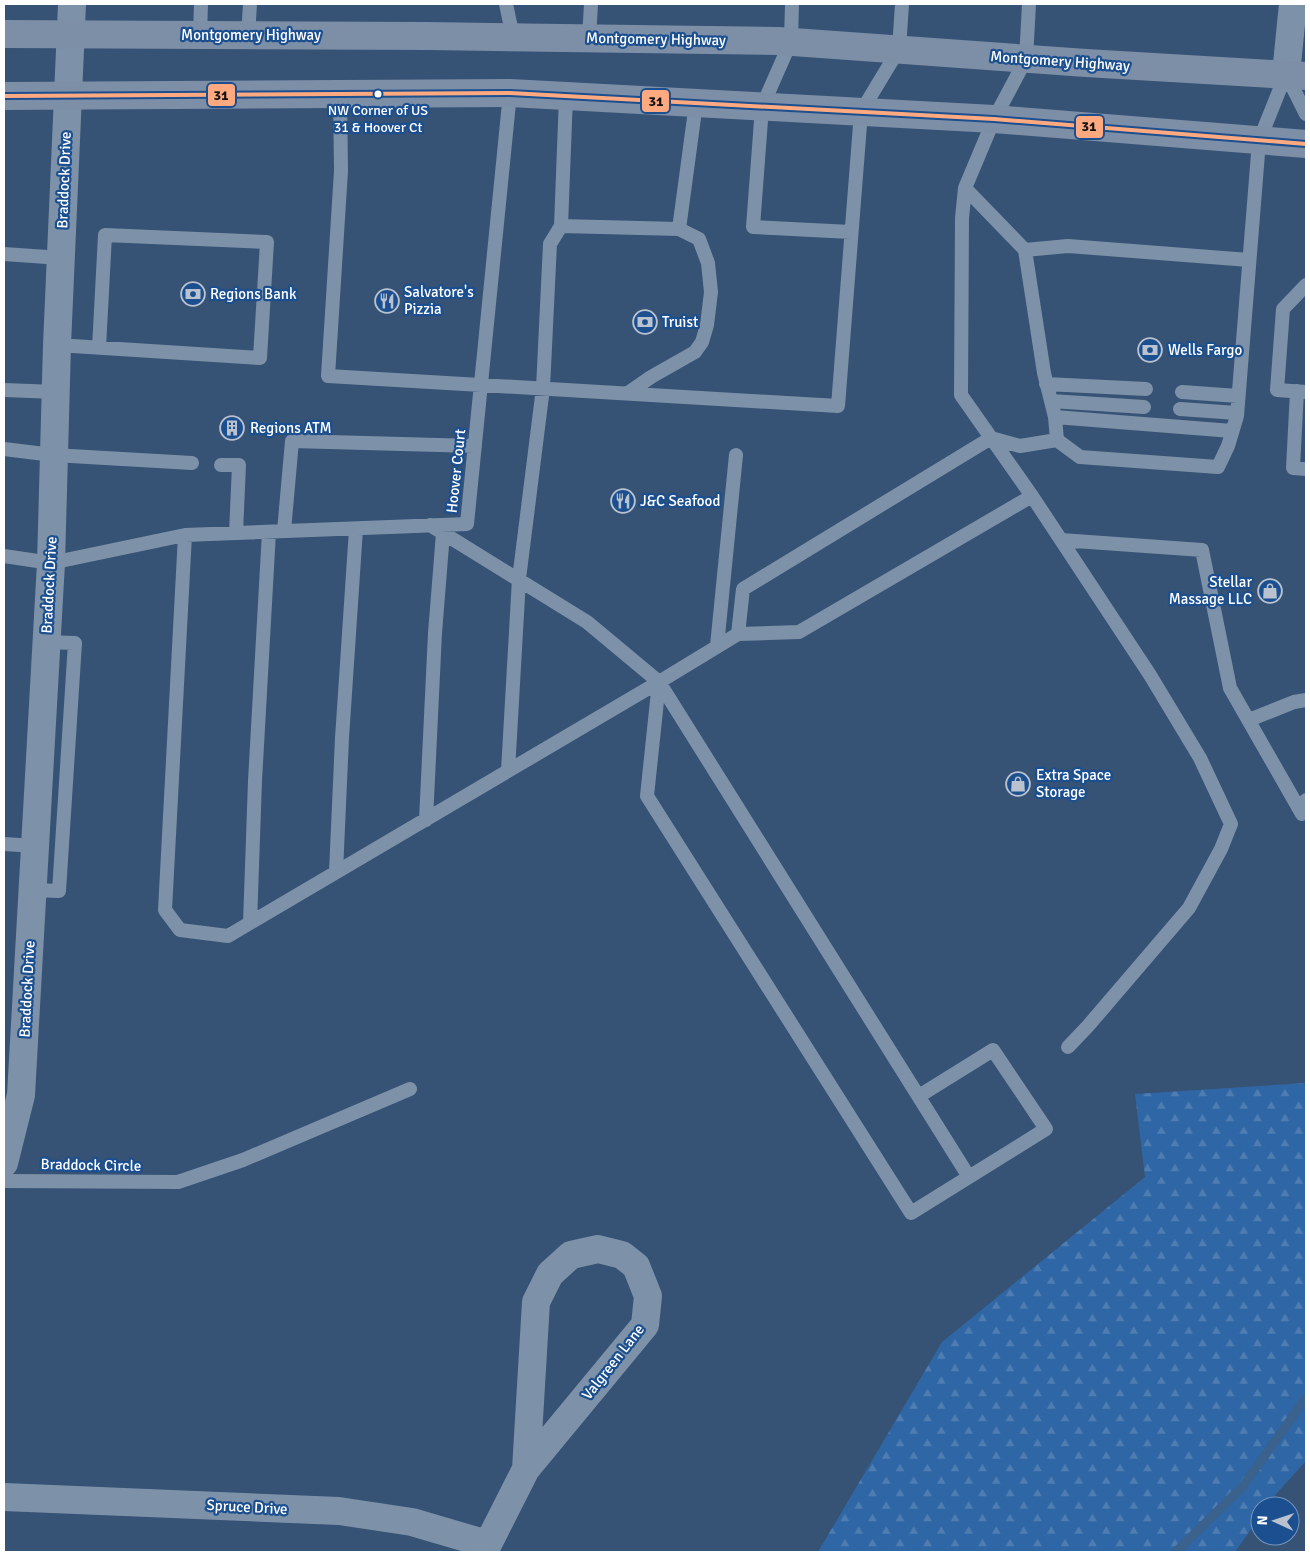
<svg xmlns="http://www.w3.org/2000/svg" width="1310" height="1556" viewBox="0 0 1310 1556" font-family="Signika,sans-serif">
<defs>
<pattern id="forest-firs" width="22" height="20" patternUnits="userSpaceOnUse" patternTransform="scale(1.25)"><rect width="22" height="20" fill="#2f66a5"/><path d="M5 1l3.5 6h-7zM16 11l3.5 6h-7z" fill="#4e7db2"/></pattern>
</defs>
<rect width="100%" height="100%" fill="#365274"/>
<path fill="url(#forest-firs)" d="M 1306,1083 L 1306,1461 L 1276,1494 L 1268,1506 L 1260,1506 L 1260,1517 L 1235,1552 L 818,1552 L 942,1342 L 1145,1177 L 1135,1094 Z"/>
<g fill="none" stroke-linecap="round" stroke-linejoin="round">
<path stroke="#3b618d" stroke-width="9" d="M 1176,1552 L 1243,1486 L 1306,1398"/>
<path stroke="#7d92a8" stroke-width="14" d="M 506,4 L 513,37
M 792,4 L 791,41 L 762,107 L 753,227 L 851,232
M 1029,4 L 1026,59 L 994,119 L 965,188 L 962,218 L 961,395 L 1032,496 L 1150,675 L 1200,758 L 1231,824 L 1221,849 L 1189,908 L 1088,1026 L 1068,1047
M 200,35 L 201,4
M 248,35 L 250,4
M 589,38 L 591,4
M 340,94 L 341,171 L 328,376 L 838,406 L 861,112 L 899,49 L 902,4
M 566,96 L 561,226 L 679,229 L 696,103
M 965,188 L 1025,250 L 1068,246 L 1249,260
M 1025,250 L 1044,373 L 1055,417 L 1057,440 L 1080,457 L 1218,467 L 1228,446 L 1237,416 L 1259,141 L 1286,74 L 1306,114
M 4,254 L 61,258
M 1306,285 L 1283,309 L 1277,390 L 1306,392
M 57,345 L 260,358 L 267,242 L 105,235 L 99,348
M 1046,384 L 1146,389
M 4,390 L 56,392
M 1297,391 L 1293,468 L 1306,469
M 1182,392 L 1238,396
M 628,393 L 651,377 L 695,352 L 702,342 L 707,325 L 711,292 L 708,263 L 699,239 L 679,229
M 1051,401 L 1144,407
M 1180,409 L 1237,413
M 1055,417 L 1232,431
M 4,449 L 53,455 L 192,463
M 221,465 L 239,465 L 236,533
M 1032,496 L 799,632 L 738,634 L 743,589 L 991,438 L 1020,446 L 1057,440
M 284,531 L 292,441 L 475,446
M 185,535 L 165,910 L 180,930 L 228,936 L 659,682 L 587,622 L 430,525
M 1061,540 L 1202,550 L 1230,688 L 1302,814 L 1306,800
M 4,556 L 51,563 L 185,535 L 467,524 L 510,93
M 717,646 L 736,455
M 659,682 L 647,796 L 911,1213 L 1046,1129 L 993,1050 L 919,1096
M 659,682 L 969,1177
M 659,682 L 738,634
M 1249,720 L 1294,702 L 1306,700
M 508,771 L 519,579 L 543,388 L 550,244 L 561,226
M 426,820 L 435,633 L 443,533
M 4,844 L 35,846
M 336,872 L 342,738 L 356,529
M 32,890 L 59,891 L 75,643 L 46,642
M 250,923 L 255,781 L 269,532
M 4,1181 L 178,1182 L 243,1160 L 410,1089"/>
<path stroke="#7d92a8" stroke-width="28" d="M 1286,74 L 1293,4
M 4,1163 L 21,1095 L 51,563 L 57,345 L 72,4
M 4,1497 L 339,1511 L 412,1522 L 487,1544
M 484,1552 L 526,1469 L 645,1325 L 648,1296 L 636,1266 L 622,1255 L 598,1249 L 571,1255 L 550,1274 L 536,1302 L 526,1469"/>
<path stroke="#7d8ea7" stroke-width="28" d="M 4,34 L 427,36 L 779,41 L 1086,63 L 1306,76
M 4,96 L 510,93 L 994,119 L 1306,144"/>
<g stroke="#1b4f8f" stroke-width="8">
<path id="bus-1" d="M 4,96 L 510,93 L 994,119 L 1306,144"/>
</g>
<use href="#bus-1" stroke="#ffa980" stroke-width="4"/>
</g>
<defs>
<g id="bank-ring" transform="scale(1.25)"><circle r="9.5" fill="#1b4f8f" stroke="#b9c2ce" stroke-width="1.5"/><path d="M-6-4H6V4H-6ZM0-2.3a2.3 2.3 0 1 0 0 4.6a2.3 2.3 0 1 0 0-4.6Z" fill="#b9c2ce"/></g>
<g id="restaurant-ring" transform="scale(1.25)"><circle r="9.5" fill="#1b4f8f" stroke="#b9c2ce" stroke-width="1.5"/><path d="M-5-6h1v4h1v-4h1v4h1v-4h1v5L-1.5 .5V6h-2V.5L-5-1ZM5-6V6H3V1.5H1.5Q1.5-4 5-6Z" fill="#b9c2ce"/></g>
<g id="building-ring" transform="scale(1.25)"><circle r="9.5" fill="#1b4f8f" stroke="#b9c2ce" stroke-width="1.5"/><path d="M-4-6H4V6H1V3H-1V6H-4ZM-2.5-4.3h1.7v1.8h-1.7ZM.8-4.3h1.7v1.8H.8ZM-2.5-1h1.7V.8h-1.7ZM.8-1h1.7V.8H.8Z" fill="#b9c2ce"/></g>
<g id="shop-ring" transform="scale(1.25)"><circle r="9.5" fill="#1b4f8f" stroke="#b9c2ce" stroke-width="1.5"/><path d="M-5-2.5h2.3a2.7 3.5 0 0 1 5.4 0H5L5.5 6h-11ZM-1.5-2.5h3a1.5 2.3 0 0 0-3 0Z" fill="#b9c2ce"/></g>
</defs>
<g fill-rule="evenodd">
<use href="#bank-ring" x="193" y="294"/>
<use href="#restaurant-ring" x="387" y="301"/>
<use href="#bank-ring" x="645" y="322"/>
<use href="#bank-ring" x="1150" y="350"/>
<use href="#building-ring" x="232" y="428"/>
<use href="#restaurant-ring" x="623" y="501"/>
<use href="#shop-ring" x="1270" y="591"/>
<use href="#shop-ring" x="1018" y="784"/>
</g>
<circle fill="#fff" stroke="#1b4f8f" stroke-width="2" cx="378" cy="94" r="4.5"/>
<g text-anchor="middle" stroke-width="4.5" stroke-linejoin="round" paint-order="stroke">
<g font-size="14" fill="#fff" stroke="#1b4f8f">
<text x="378" y="115">NW Corner of US<tspan x="378" dy="17">31 &amp; Hoover Ct</tspan></text>
</g>
<g font-size="15" fill="#fff" stroke="#1b4f8f">
<text x="251" y="40">Montgomery Highway</text>
<text transform="translate(656 39) rotate(1)" y="5">Montgomery Highway</text>
<text transform="translate(1060 61) rotate(4)" y="5">Montgomery Highway</text>
<text transform="translate(64 180) rotate(-88)" y="5">Braddock Drive</text>
<text transform="translate(456 471) rotate(-84)" y="5">Hoover Court</text>
<text transform="translate(49 585) rotate(-87)" y="5">Braddock Drive</text>
<text transform="translate(27 989) rotate(-87)" y="5">Braddock Drive</text>
<text transform="translate(91 1165) rotate(1)" y="5">Braddock Circle</text>
<text transform="translate(613 1362) rotate(-52)" y="5">Valgreen Lane</text>
<text transform="translate(247 1507) rotate(3)" y="5">Spruce Drive</text>
</g>
<g font-size="15" fill="#fff" stroke="#1b4f8f" text-anchor="start">
<text x="404" y="297">Salvatore's<tspan x="404" dy="17">Pizzia</tspan></text>
<text x="210" y="299">Regions Bank</text>
<text x="662" y="327">Truist</text>
<text x="1168" y="355">Wells Fargo</text>
<text x="250" y="433">Regions ATM</text>
<text x="640" y="506">J&amp;C Seafood</text>
<text x="1252" y="587" text-anchor="end">Stellar<tspan x="1252" dy="17">Massage LLC</tspan></text>
<text x="1036" y="780">Extra Space<tspan x="1036" dy="17">Storage</tspan></text>
</g>
</g>
<g stroke="#1b4f8f" stroke-width="2">
<rect x="207" y="83" width="29" height="24" rx="5" fill="#ffa980"/>
<rect x="641" y="89" width="29" height="24" rx="5" fill="#ffa980"/>
<rect x="1075" y="115" width="29" height="24" rx="5" fill="#ffa980"/>
</g>
<g font-size="14" text-anchor="middle" font-weight="bold" fill="#111">
<text x="221" y="100">31</text>
<text x="656" y="106">31</text>
<text x="1089" y="131">31</text>
</g>
<rect width="1310" height="1556" fill="none" stroke="#ffffff" stroke-width="10"/>
<g transform="translate(1275 1521) rotate(273)"><circle r="24" fill="#1b4f8f" stroke="#7695bc"/>
<path d="M0-4L9 19L0 12L-9 19Z" fill="#b9c2ce"/>
<text y="-8" font-size="14" font-weight="bold" text-anchor="middle" fill="#ffffff">N</text>
</g>
</svg>
